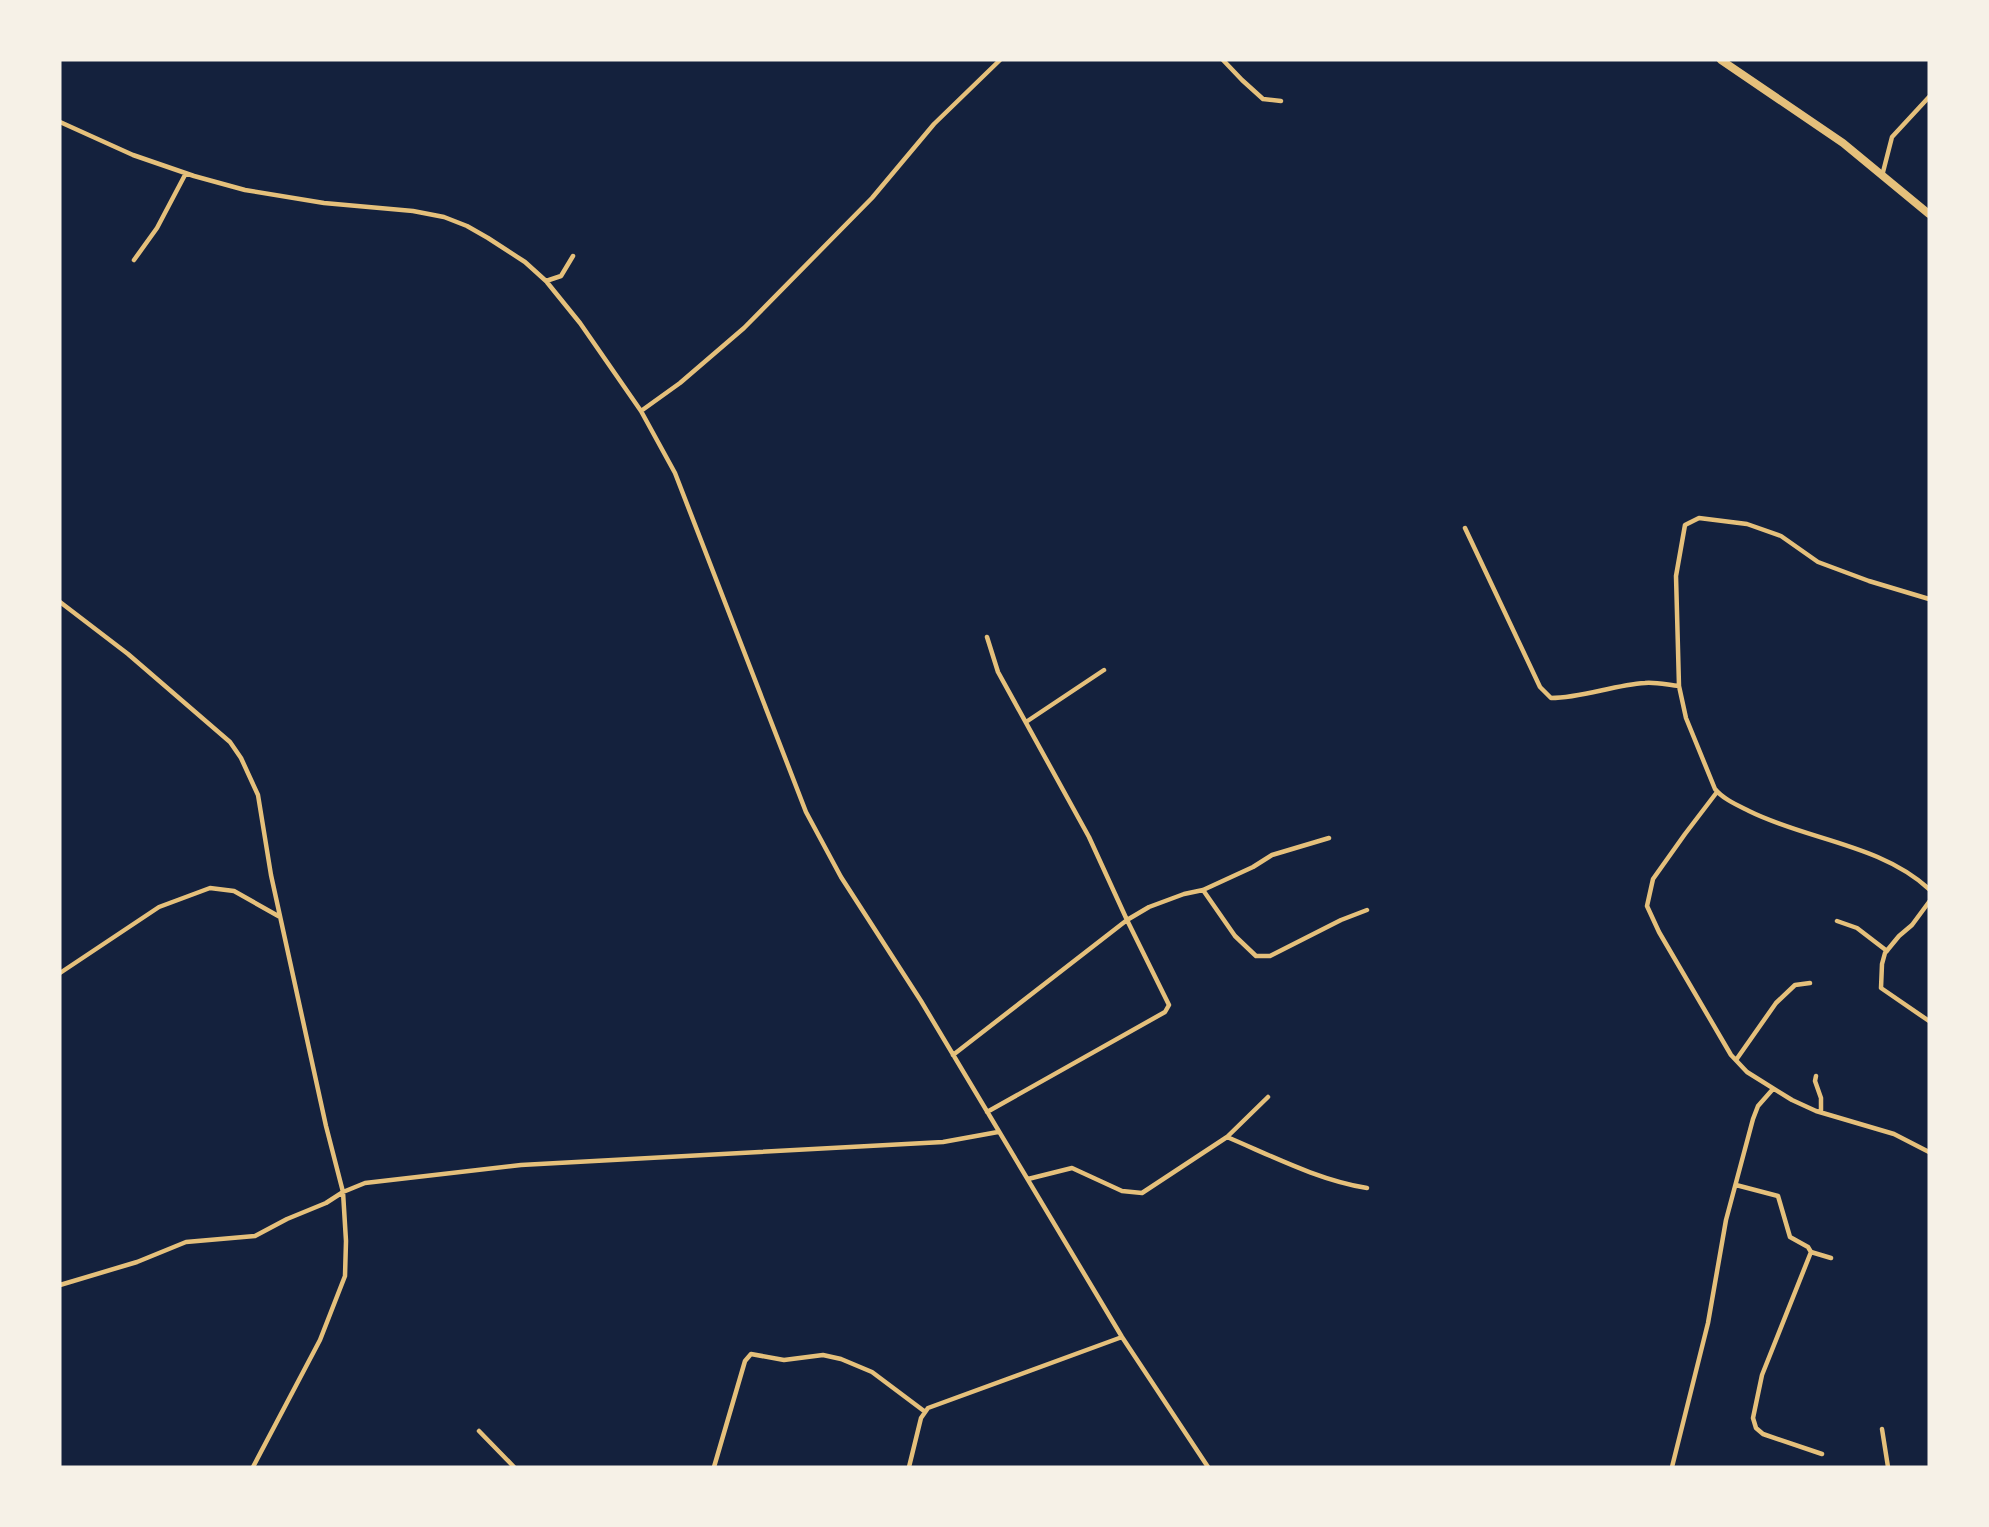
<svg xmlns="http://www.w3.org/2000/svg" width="1989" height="1527" viewBox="0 0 1989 1527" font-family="'Golos Text',sans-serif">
<rect width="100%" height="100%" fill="#14213d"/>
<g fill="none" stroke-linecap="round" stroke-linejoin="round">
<path stroke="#e5c07b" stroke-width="4.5" d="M 1223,60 L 1242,80 L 1263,99 L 1281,101
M 60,122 L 133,155 L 194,176 L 245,190 L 324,203 L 413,211 L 444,217 L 467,226 L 488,238 L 525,262 L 546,281 L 580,323 L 641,411 L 675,473 L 806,812 L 841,877 L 921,1001 L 1122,1337 L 1208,1467
M 1882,176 L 1892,137 L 1929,97
M 134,260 L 157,228 L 186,173
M 546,281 L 561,276 L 573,256
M 641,411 L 680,383 L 744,328 L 872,198 L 934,124 L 1000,60
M 1465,528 L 1540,687 L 1551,698 C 1582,698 1613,685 1645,683 C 1656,682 1668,685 1679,686
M 1929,599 L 1869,581 L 1818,562 L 1781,536 L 1747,524 L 1699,518 L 1685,525 L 1676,576 L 1679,686 L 1686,718 L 1715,789 C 1723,799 1737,805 1749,811 C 1807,840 1880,844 1929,889
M 60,602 L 128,654 L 230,742 L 241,758 L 258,795 L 271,875 L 326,1126 L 343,1192 L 326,1203 L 287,1219 L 255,1236 L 186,1242 L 137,1262 L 60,1285
M 1026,722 L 1104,670
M 1717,792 L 1685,834 L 1653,879 L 1647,906 L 1659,932 L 1731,1055 L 1747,1072 L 1792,1100 L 1816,1111 L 1894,1134 L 1929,1152
M 1203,890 L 1235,936 L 1256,956 L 1270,956 L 1341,920 L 1367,910
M 1929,902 L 1912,925 L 1899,936 L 1885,953 L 1882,964 L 1881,988 L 1929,1021
M 1837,921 L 1857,928 L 1887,951
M 60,973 L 159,907 L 210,888 L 234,891 L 280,917
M 953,1055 L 1127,920 L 1149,907 L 1184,894 L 1203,890 L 1253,867 L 1272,855 L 1329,838
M 1736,1060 L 1776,1003 L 1795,985 L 1810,983
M 1816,1076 L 1815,1081 L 1821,1098 L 1821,1112
M 987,1112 L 1165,1012 L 1169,1005 L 1127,920 L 1089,837 L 998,672 L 987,637
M 1227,1137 C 1272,1156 1318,1180 1367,1188
M 1028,1179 L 1072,1168 L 1122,1191 L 1142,1193 L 1227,1137 L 1268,1097
M 1736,1185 L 1778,1196 L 1790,1237 L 1808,1247 L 1811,1252
M 1882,1429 L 1888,1467
M 479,1431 L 514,1467
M 1822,1454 L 1763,1434 L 1756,1428 L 1753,1418 L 1762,1375 L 1811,1252 L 1831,1258
M 253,1467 L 320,1340 L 345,1276 L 346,1241 L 343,1192 L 365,1183 L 521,1165 L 943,1142 L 998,1132
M 714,1467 L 745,1361 L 751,1354 L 784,1360 L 823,1355 L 841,1359 L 872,1372 L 924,1411
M 909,1467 L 921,1418 L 928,1408 L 1122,1337
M 1672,1467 L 1708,1323 L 1726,1220 L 1753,1119 L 1758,1106 L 1773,1089"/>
<path stroke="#e5c07b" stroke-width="8" d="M 1721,60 L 1843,143 L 1929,214"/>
</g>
<rect width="1989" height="1527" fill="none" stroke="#f6f1e7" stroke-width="123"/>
</svg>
